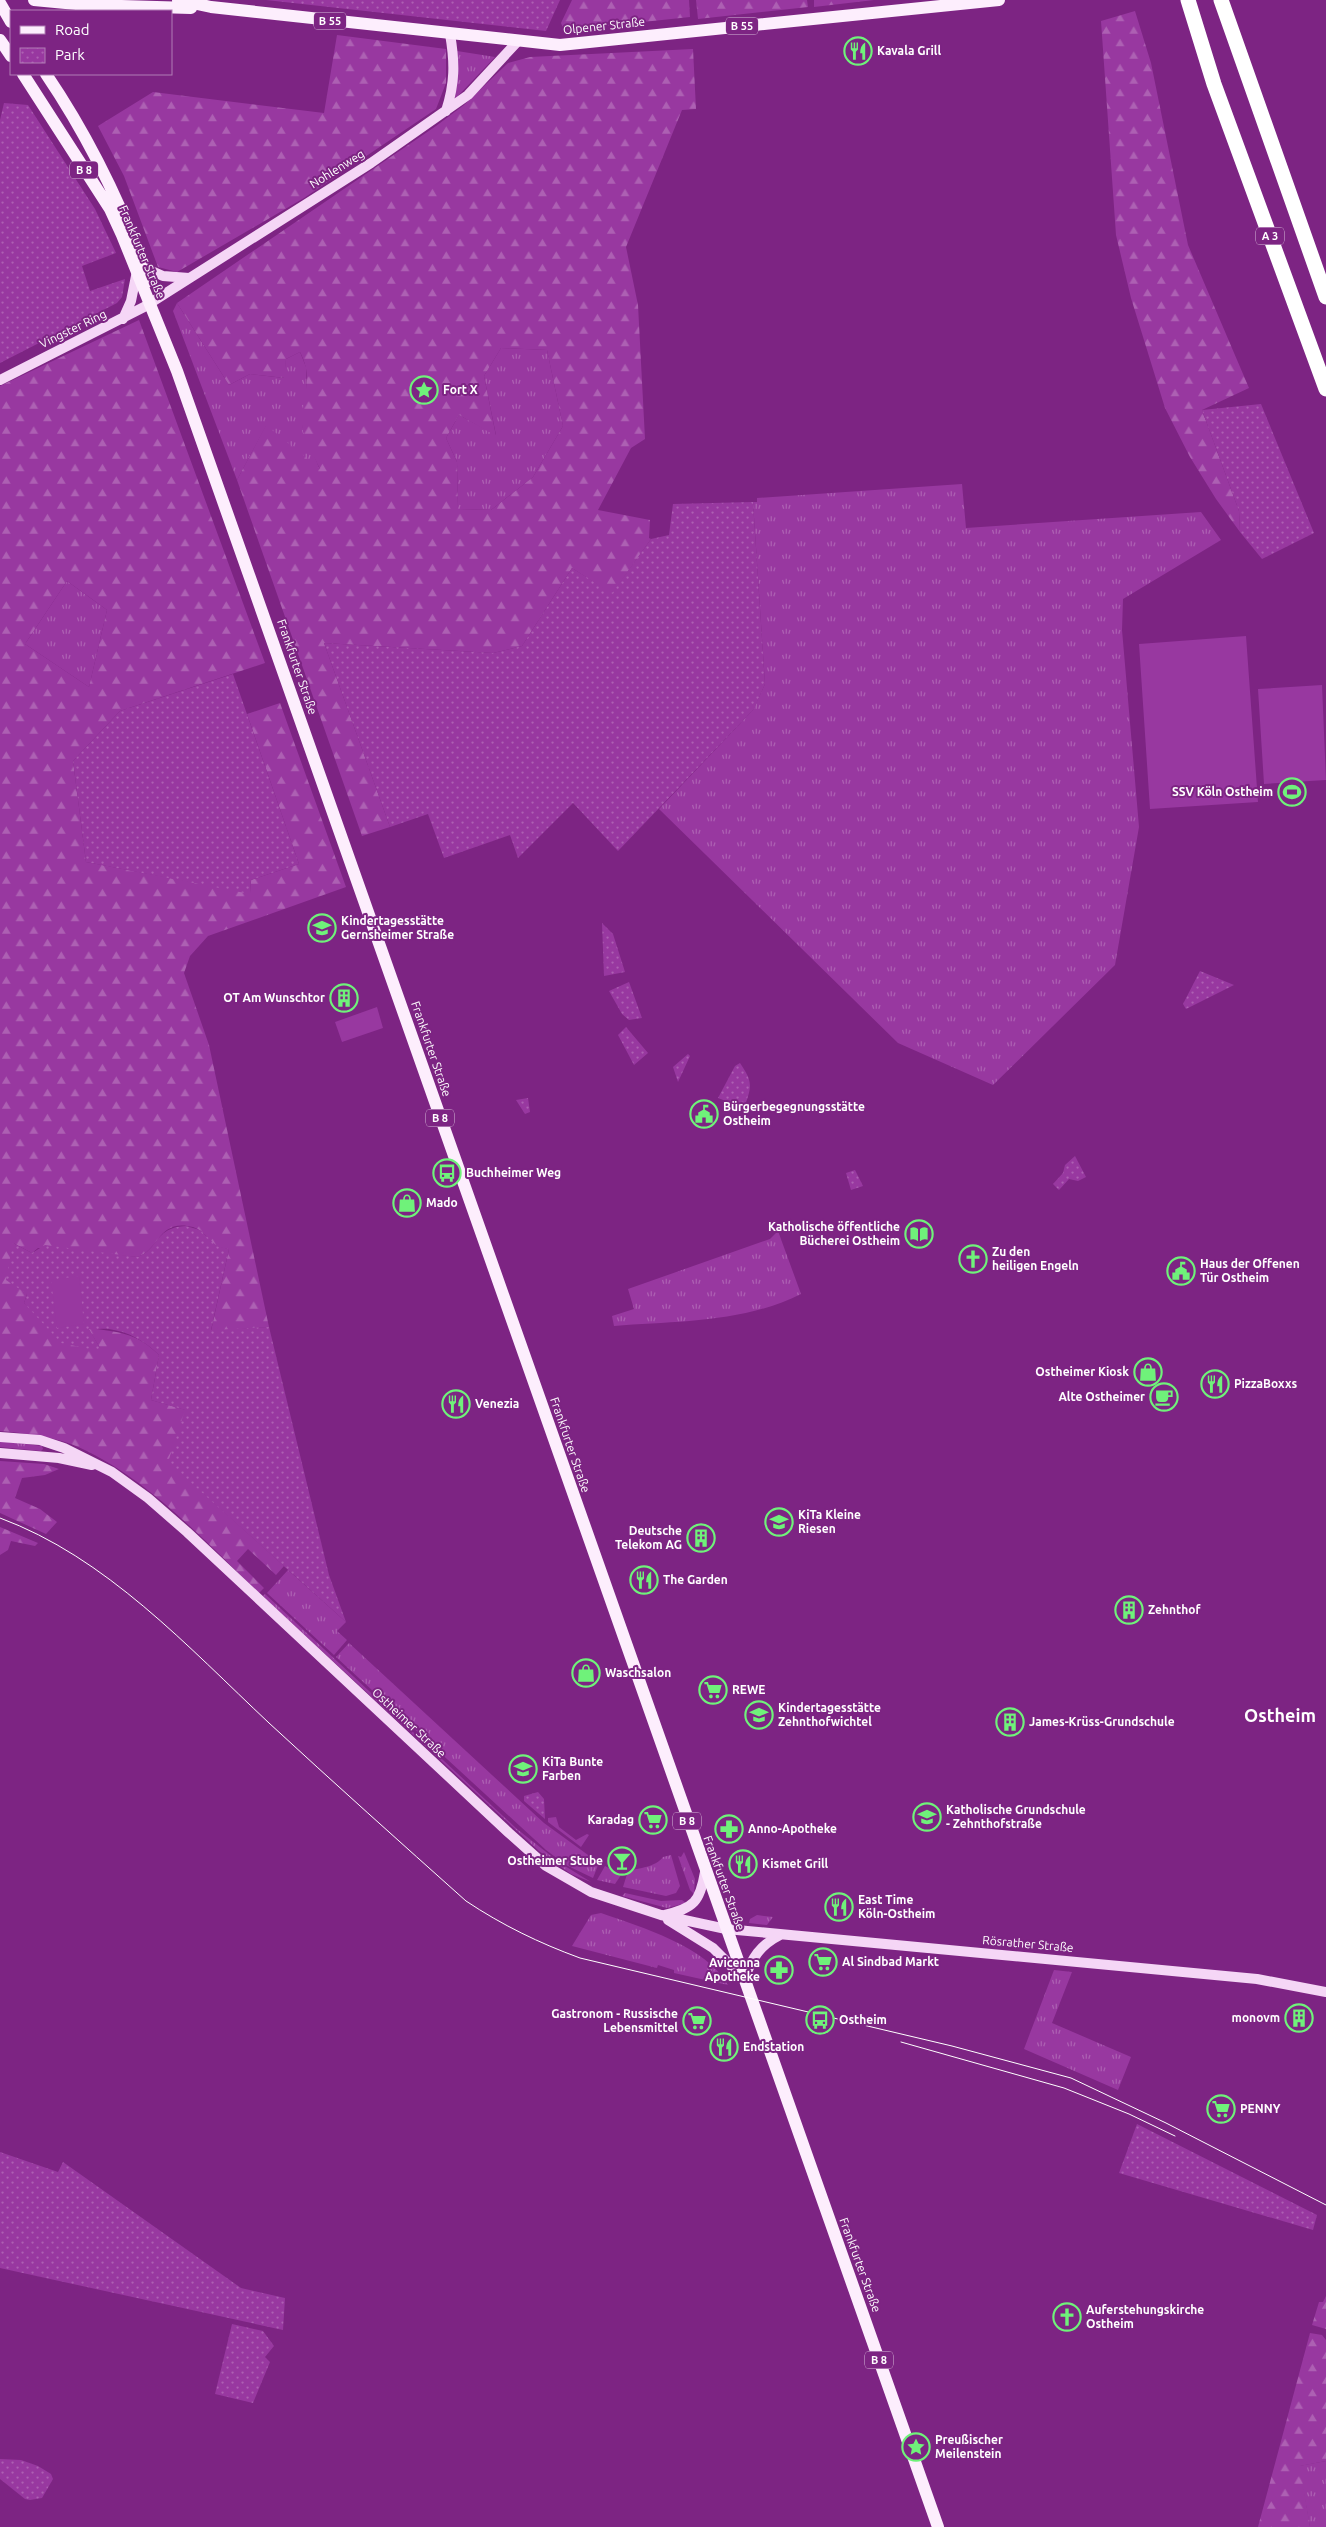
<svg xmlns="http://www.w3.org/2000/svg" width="1326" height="2527" viewBox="0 0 1326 2527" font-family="Ubuntu,sans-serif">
<defs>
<pattern id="grass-tufts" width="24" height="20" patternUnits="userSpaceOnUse" patternTransform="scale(1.25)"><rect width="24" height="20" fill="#9838a0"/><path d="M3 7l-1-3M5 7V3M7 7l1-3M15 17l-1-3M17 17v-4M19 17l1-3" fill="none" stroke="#ad60b3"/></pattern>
<pattern id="forest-firs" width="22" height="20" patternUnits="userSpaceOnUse" patternTransform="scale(1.25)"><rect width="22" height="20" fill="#9838a0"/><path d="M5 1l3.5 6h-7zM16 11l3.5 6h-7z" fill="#ad60b3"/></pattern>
<pattern id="park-dots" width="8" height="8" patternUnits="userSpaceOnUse" patternTransform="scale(1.25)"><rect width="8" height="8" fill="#9838a0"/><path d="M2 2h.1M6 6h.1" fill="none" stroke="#ad60b3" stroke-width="1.8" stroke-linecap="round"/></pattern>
</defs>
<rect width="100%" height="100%" fill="#7d2483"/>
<path fill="url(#grass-tufts)" d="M 457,51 L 495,57 L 456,98 L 455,98 Z
M 177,303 L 229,385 L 250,374 L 284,378 L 286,359 L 300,352 L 306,367 L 307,392 L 302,426 L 320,470 L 266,426 L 237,480 L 173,311 Z
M 501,348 L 547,350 L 563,426 L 533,477 L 491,510 L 458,509 L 457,462 L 446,438 L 459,415 L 496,435 L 484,376 Z
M 962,484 L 966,528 L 1201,512 L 1221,540 L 1123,599 L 1122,630 L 1139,827 L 1115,965 L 993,1085 L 898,1043 L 659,809 L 753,710 L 765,684 L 753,502 L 757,502 L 757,498 Z
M 67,581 L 107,610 L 89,687 L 25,644 Z
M 778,1231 L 801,1294 C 743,1323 676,1321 614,1326 L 612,1316 L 634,1309 L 628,1289 L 770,1239 Z
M 0,1441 L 42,1446 L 43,1449 L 41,1451 L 0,1447 Z
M 288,1570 L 346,1622 L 337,1631 L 347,1640 L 334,1655 L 267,1593 Z
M 265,1594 L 517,1829 L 560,1863 L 591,1882 L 571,1874 L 539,1851 L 271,1604 L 263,1596 Z
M 349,1643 L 544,1823 L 599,1863 L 593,1878 L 566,1865 L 546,1850 L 336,1657 Z
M 556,1817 L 559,1827 L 576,1840 L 587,1834 L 589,1835 L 581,1847 L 548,1822 L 548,1818 Z
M 684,1852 L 695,1879 L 694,1894 L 690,1890 L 678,1856 L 681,1857 Z
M 671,1855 L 680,1886 L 676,1893 L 666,1896 L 623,1887 L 628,1871 C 639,1868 656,1867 663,1857 Z
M 605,1866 L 621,1875 L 615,1884 L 597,1880 Z
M 625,1893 L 661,1901 L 682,1900 L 686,1903 L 667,1908 L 622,1896 Z
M 601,1913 C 641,1927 706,1946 728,1985 L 674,1973 L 674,1970 L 658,1965 L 657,1968 L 572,1946 L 591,1915 Z
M 757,1915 L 773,1917 L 767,1925 L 749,1923 L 750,1919 Z
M 1054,1970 L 1072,1972 L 1052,2023 L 1131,2057 L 1118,2090 L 1024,2049 Z
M 1326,2461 L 1326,2527 L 1310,2527 L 1299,2466 Z"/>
<path fill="url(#forest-firs)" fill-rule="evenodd" d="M 572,0 L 689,0 L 690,17 L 568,30 L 563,28 L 561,23 Z
M 696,0 L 807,0 L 808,7 L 698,19 Z
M 814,0 L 874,0 L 814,7 Z
M 1135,11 L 1151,63 L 1188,245 L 1249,388 L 1202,410 L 1239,511 L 1240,532 L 1216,499 L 1190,457 L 1165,408 L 1131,298 L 1116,235 L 1101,21 Z
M 337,35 L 446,49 L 446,83 L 436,109 L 304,198 L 177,272 L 158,267 L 124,176 L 98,126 L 153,92 L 324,113 Z
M 693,49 L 696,109 L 682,110 L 626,247 L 638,305 L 645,439 L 631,448 L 598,510 L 650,520 L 649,538 L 651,539 L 612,594 L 572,568 L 522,646 L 493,653 L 324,643 L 390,827 L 362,836 L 237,480 L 266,425 L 320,469 C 315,458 302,436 302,425 C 301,397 315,381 300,352 L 286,359 L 285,378 L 250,374 L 229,385 L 177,303 L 436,126 L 464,105 L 508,63 L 530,57 ZM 501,348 L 547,350 L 563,426 L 533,477 L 491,510 L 458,509 L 457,462 L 446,438 L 459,415 L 496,436 L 484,376 Z
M 139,320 L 265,663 L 120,711 L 73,761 L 86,862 L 250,893 L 251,880 L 299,864 L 247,714 L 280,703 L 346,887 L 208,936 L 190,956 L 184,973 L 209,1045 L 269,1327 L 211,1331 L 229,1249 C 226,1248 220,1248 217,1246 C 208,1240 205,1231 193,1227 C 158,1218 160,1250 137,1257 L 38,1248 L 32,1253 L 13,1243 L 27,1294 L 24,1303 L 29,1307 L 100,1348 L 88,1328 C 118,1332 136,1332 159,1355 L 151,1400 L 186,1410 L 169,1462 L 284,1566 L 276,1575 L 248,1549 L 237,1561 L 264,1588 L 259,1593 C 205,1541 142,1472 71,1444 C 49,1436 24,1433 0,1431 L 0,386 ZM 67,581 L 107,610 L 89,687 L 25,644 Z
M 0,1461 L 44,1464 L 59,1469 L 45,1475 L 22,1478 L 15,1498 L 40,1509 L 57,1522 L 46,1534 L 0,1513 Z
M 0,1527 L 38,1543 L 35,1546 L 11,1541 L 8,1550 L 0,1555 Z
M 1326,2296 L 1326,2329 L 1312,2325 L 1319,2302 L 1323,2302 Z
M 1310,2333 L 1322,2335 L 1326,2340 L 1326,2461 L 1300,2466 L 1310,2527 L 1258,2527 Z"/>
<path fill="url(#park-dots)" d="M 266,0 L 560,0 L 546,31 Z
M 4,103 L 28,105 L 95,209 L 116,253 L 82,266 L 90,291 L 125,279 L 122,297 L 117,303 L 0,363 L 0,120 Z
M 1261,404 L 1314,533 L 1262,559 L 1240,532 L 1239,511 L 1202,410 Z
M 753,502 L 765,684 L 754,709 L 618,851 L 573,803 L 518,858 L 510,835 L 444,858 L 428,814 L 390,827 L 324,643 L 493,653 L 522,646 L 572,568 L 612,593 L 651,539 L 669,535 L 673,504 Z
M 233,674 L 299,864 L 251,880 L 250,894 L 86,862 L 73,761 L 120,711 Z
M 602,923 L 613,934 L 625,972 L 604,976 Z
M 1200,971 L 1234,985 L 1186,1009 L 1183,1004 Z
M 629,982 L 642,1018 L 629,1020 L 622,1014 L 609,991 Z
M 626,1027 L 648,1053 L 634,1065 L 618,1035 Z
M 688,1054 L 690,1056 L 678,1082 L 673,1067 Z
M 740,1063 C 753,1082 752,1086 744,1108 L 718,1098 L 735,1066 Z
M 528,1098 L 530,1112 L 525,1114 L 516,1100 Z
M 1075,1156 L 1086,1177 L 1078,1181 L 1069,1179 L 1059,1190 L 1053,1184 L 1063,1173 L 1065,1165 Z
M 855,1170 L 863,1186 L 851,1190 L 846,1173 Z
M 186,1226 L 200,1230 L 217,1246 L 229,1249 L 211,1330 L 269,1327 L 329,1575 L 346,1622 L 168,1462 L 185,1410 L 151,1400 L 159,1355 C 145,1341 129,1332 109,1329 C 102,1328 95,1330 89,1329 L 100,1348 L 99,1351 L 61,1343 L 24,1303 L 27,1294 L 6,1280 L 13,1243 L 32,1253 L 45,1245 L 137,1257 C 159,1250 154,1227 186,1226 Z
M 538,1792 L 544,1799 L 545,1819 L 524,1801 L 524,1796 Z
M 1137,2124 L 1317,2215 L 1313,2230 L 1119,2173 Z
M 0,2152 L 58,2172 L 63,2162 L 241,2288 L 285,2298 L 283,2330 L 0,2268 Z
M 232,2324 L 263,2331 L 274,2346 L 265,2357 L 270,2362 L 253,2403 L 215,2394 Z
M 0,2459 L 21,2460 L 38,2466 L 51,2474 L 53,2479 L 42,2498 L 30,2500 L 25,2499 L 0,2479 Z"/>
<path fill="#9838a0" d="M 1246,636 L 1258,802 L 1150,809 L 1139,644 Z
M 1322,685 L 1326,780 L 1264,784 L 1258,689 Z
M 377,1007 L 383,1028 L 342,1042 L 335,1022 Z
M 79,1276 L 84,1324 L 57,1328 L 51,1280 Z"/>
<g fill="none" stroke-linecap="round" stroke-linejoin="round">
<path stroke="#f5d6f6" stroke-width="10" d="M 446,111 C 455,83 455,63 450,34
M 145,268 L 163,276 L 189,278
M 123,319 L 131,301 L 137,271
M 0,380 L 144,307 L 371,163 L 468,95 L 517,42
M 0,1437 L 40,1440 L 64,1448 L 112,1472 L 148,1498 L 187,1532 L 509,1833 L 546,1866 L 591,1892 L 661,1915 L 726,1929 L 1257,1979 L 1326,1992
M 0,1453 L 59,1458 L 92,1465
M 664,1915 C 694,1908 700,1902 705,1872
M 668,1920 L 713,1948 L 744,1979 C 752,1958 760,1945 780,1935"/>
<path stroke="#fdeefd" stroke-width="12" d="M 34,0 L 87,5 L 191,8
M 178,0 L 211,7 L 560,45 L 999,0
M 0,3 L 11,22
M 0,40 L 11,56
M 23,74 L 110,209 L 122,235 L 177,371 L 938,2527
M 46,74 C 90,139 123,207 149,281"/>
<path stroke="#fff" stroke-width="15" d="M 1188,0 L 1214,84 L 1326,389
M 1221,0 L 1326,297"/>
<path stroke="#fff" stroke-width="1" d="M 0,1518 C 106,1557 188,1647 269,1723 C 334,1783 400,1842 466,1901 C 502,1925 539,1943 580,1958 L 952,2046 L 1071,2078 L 1166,2123 L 1326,2205
M 901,2042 L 1064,2088 L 1129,2114 L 1175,2136"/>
</g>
<defs>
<g id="restaurant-ring" transform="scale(1.4375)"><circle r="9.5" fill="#7d2483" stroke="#6ff27a" stroke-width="1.5"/><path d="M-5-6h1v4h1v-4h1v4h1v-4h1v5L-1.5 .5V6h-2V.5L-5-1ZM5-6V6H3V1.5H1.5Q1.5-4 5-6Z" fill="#6ff27a"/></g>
<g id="sight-ring" transform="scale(1.4375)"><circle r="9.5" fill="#7d2483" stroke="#6ff27a" stroke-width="1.5"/><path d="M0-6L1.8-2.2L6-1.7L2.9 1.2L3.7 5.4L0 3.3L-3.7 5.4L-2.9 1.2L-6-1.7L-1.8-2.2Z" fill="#6ff27a"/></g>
<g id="stadium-ring" transform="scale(1.4375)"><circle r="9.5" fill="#7d2483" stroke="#6ff27a" stroke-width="1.5"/><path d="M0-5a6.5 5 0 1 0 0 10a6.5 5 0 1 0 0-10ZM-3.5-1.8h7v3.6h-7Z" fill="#6ff27a"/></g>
<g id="school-ring" transform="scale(1.4375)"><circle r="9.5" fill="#7d2483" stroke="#6ff27a" stroke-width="1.5"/><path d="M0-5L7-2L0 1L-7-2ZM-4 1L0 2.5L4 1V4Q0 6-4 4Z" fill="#6ff27a"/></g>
<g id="building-ring" transform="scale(1.4375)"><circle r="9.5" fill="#7d2483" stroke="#6ff27a" stroke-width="1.5"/><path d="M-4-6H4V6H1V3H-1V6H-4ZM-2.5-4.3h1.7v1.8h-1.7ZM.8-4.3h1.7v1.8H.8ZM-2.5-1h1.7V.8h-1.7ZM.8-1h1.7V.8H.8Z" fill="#6ff27a"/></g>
<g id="civic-ring" transform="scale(1.4375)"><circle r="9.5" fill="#7d2483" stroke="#6ff27a" stroke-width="1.5"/><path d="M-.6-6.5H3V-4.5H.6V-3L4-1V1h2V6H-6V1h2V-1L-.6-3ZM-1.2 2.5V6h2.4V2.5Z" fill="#6ff27a"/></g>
<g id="bus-ring" transform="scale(1.4375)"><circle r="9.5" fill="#7d2483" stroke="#6ff27a" stroke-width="1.5"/><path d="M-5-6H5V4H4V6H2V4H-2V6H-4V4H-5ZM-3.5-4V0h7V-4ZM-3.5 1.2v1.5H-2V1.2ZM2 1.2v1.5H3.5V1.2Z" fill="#6ff27a"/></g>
<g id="shop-ring" transform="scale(1.4375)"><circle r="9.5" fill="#7d2483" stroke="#6ff27a" stroke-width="1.5"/><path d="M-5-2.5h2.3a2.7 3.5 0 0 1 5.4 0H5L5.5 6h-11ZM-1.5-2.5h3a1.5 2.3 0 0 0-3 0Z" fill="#6ff27a"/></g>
<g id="library-ring" transform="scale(1.4375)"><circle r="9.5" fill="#7d2483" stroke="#6ff27a" stroke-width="1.5"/><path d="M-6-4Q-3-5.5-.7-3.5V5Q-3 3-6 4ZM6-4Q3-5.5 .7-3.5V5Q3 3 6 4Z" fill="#6ff27a"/></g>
<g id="church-ring" transform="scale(1.4375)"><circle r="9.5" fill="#7d2483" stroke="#6ff27a" stroke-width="1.5"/><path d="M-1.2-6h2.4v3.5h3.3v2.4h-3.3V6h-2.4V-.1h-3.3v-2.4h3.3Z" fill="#6ff27a"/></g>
<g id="cafe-ring" transform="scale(1.4375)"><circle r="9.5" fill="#7d2483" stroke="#6ff27a" stroke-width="1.5"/><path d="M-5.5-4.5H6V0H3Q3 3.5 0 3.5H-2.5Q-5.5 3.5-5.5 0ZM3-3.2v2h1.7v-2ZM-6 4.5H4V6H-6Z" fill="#6ff27a"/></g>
<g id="supermarket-ring" transform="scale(1.4375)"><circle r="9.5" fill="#7d2483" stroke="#6ff27a" stroke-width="1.5"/><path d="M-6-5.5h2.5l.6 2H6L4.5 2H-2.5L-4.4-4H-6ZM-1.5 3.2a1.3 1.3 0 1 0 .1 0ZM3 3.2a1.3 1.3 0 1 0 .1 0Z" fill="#6ff27a"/></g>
<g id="pharmacy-ring" transform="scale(1.4375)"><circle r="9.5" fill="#7d2483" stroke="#6ff27a" stroke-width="1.5"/><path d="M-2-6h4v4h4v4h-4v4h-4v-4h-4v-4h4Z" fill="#6ff27a"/></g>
<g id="bar-ring" transform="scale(1.4375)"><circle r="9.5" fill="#7d2483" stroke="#6ff27a" stroke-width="1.5"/><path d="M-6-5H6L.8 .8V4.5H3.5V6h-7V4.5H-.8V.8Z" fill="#6ff27a"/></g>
</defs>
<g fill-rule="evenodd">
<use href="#restaurant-ring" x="858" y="51"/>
<use href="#sight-ring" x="424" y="390"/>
<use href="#stadium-ring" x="1292" y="792"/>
<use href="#school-ring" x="322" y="928"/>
<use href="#building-ring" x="344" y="998"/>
<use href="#civic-ring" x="704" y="1114"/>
<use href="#bus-ring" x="447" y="1173"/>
<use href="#shop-ring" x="407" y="1203"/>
<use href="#library-ring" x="919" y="1234"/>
<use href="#church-ring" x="973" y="1259"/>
<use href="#civic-ring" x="1181" y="1271"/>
<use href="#shop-ring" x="1148" y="1372"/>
<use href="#restaurant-ring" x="1215" y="1384"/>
<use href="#cafe-ring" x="1164" y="1397"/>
<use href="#restaurant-ring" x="456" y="1404"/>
<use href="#school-ring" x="779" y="1522"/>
<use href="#building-ring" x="701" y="1538"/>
<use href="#restaurant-ring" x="644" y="1580"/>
<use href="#building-ring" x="1129" y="1610"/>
<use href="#shop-ring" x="586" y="1673"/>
<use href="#supermarket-ring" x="713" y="1690"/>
<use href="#school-ring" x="759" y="1715"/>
<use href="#building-ring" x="1010" y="1722"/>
<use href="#school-ring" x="523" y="1769"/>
<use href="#school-ring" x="927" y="1817"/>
<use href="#supermarket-ring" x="653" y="1820"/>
<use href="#pharmacy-ring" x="729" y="1829"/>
<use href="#bar-ring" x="622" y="1861"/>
<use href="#restaurant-ring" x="743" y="1864"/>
<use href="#restaurant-ring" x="839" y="1907"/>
<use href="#supermarket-ring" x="823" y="1962"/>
<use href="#pharmacy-ring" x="779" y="1970"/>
<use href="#building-ring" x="1299" y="2018"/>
<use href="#bus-ring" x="820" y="2020"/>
<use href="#supermarket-ring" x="697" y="2021"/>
<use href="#restaurant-ring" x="724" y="2047"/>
<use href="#supermarket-ring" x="1221" y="2109"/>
<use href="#church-ring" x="1067" y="2317"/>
<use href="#sight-ring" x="916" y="2447"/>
</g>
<g text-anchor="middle" stroke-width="4" stroke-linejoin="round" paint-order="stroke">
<g fill="#7d2483" stroke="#d8bdda" stroke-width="1">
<rect x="314" y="12.5" width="32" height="17" rx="4"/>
<rect x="726" y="17.5" width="32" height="17" rx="4"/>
<rect x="70" y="161.5" width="28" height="17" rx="4"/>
<rect x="1256" y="227.5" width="28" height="17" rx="4"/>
<rect x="426" y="1109.5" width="28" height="17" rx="4"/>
<rect x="673" y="1812.5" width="28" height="17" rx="4"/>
<rect x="865" y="2351.5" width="28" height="17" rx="4"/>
</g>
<g font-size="11" font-weight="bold" fill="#fff">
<text x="330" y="25">B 55</text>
<text x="742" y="30">B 55</text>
<text x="84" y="174">B 8</text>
<text x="1270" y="240">A 3</text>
<text x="440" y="1122">B 8</text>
<text x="687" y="1825">B 8</text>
<text x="879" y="2364">B 8</text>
</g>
<g font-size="12" fill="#fff" stroke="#7d2483">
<text transform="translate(604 26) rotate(-6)" y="4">Olpener Straße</text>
<text transform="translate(337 169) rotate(-32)" y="4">Nohlenweg</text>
<text transform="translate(142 252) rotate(67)" y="4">Frankfurter Straße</text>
<text transform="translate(73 329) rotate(-26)" y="4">Vingster Ring</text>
<text transform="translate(297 667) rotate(71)" y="4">Frankfurter Straße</text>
<text transform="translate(431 1049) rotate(71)" y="4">Frankfurter Straße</text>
<text transform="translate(570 1445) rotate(71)" y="4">Frankfurter Straße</text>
<text transform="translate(409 1723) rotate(43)" y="4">Ostheimer Straße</text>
<text transform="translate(724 1883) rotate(70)" y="4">Frankfurter Straße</text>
<text transform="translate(1028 1944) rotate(5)" y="4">Rösrather Straße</text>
<text transform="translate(860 2265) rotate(70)" y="4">Frankfurter Straße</text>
</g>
<g font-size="12" font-weight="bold" fill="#fff" stroke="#7d2483" text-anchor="start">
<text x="877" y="55">Kavala Grill</text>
<text x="443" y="394">Fort X</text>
<text x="1273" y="796" text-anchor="end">SSV Köln Ostheim</text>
<text x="341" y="925">Kindertagesstätte<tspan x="341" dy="14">Gernsheimer Straße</tspan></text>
<text x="325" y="1002" text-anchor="end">OT Am Wunschtor</text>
<text x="723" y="1111">Bürgerbegegnungsstätte<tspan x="723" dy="14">Ostheim</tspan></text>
<text x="466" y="1177">Buchheimer Weg</text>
<text x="426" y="1207">Mado</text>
<text x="900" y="1231" text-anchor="end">Katholische öffentliche<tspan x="900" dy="14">Bücherei Ostheim</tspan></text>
<text x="992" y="1256">Zu den<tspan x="992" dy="14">heiligen Engeln</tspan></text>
<text x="1200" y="1268">Haus der Offenen<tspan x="1200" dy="14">Tür Ostheim</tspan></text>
<text x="1129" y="1376" text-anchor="end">Ostheimer Kiosk</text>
<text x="1234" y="1388">PizzaBoxxs</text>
<text x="1145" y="1401" text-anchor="end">Alte Ostheimer</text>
<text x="475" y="1408">Venezia</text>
<text x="798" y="1519">KiTa Kleine<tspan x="798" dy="14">Riesen</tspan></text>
<text x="682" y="1535" text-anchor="end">Deutsche<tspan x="682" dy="14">Telekom AG</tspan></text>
<text x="663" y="1584">The Garden</text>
<text x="1148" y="1614">Zehnthof</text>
<text x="605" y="1677">Waschsalon</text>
<text x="732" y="1694">REWE</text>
<text x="778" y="1712">Kindertagesstätte<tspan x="778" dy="14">Zehnthofwichtel</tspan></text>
<text x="1029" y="1726">James-Krüss-Grundschule</text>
<text x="542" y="1766">KiTa Bunte<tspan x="542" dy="14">Farben</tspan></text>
<text x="946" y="1814">Katholische Grundschule<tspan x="946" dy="14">- Zehnthofstraße</tspan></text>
<text x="634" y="1824" text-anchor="end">Karadag</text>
<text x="748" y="1833">Anno-Apotheke</text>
<text x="603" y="1865" text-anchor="end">Ostheimer Stube</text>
<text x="762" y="1868">Kismet Grill</text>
<text x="858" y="1904">East Time<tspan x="858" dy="14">Köln-Ostheim</tspan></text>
<text x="842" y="1966">Al Sindbad Markt</text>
<text x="760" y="1967" text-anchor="end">Avicenna<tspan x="760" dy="14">Apotheke</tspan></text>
<text x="678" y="2018" text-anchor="end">Gastronom - Russische<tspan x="678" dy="14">Lebensmittel</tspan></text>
<text x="1280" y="2022" text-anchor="end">monovm</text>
<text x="839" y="2024">Ostheim</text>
<text x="743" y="2051">Endstation</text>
<text x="1240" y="2113">PENNY</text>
<text x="1086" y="2314">Auferstehungskirche<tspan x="1086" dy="14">Ostheim</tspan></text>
<text x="935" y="2444">Preußischer<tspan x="935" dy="14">Meilenstein</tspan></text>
</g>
<g font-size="18" font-weight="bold" fill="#fff" stroke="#7d2483">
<text x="1280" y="1722">Ostheim</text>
</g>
</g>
<rect x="10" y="10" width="162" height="65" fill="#7d2483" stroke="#b17cb5"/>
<rect x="20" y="26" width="25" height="8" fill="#fdeefd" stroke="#b17cb5"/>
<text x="55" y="35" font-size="15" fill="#ffffff">Road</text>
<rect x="20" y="48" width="25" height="15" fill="url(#park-dots)" stroke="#b17cb5"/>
<text x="55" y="60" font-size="15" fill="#ffffff">Park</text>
</svg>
